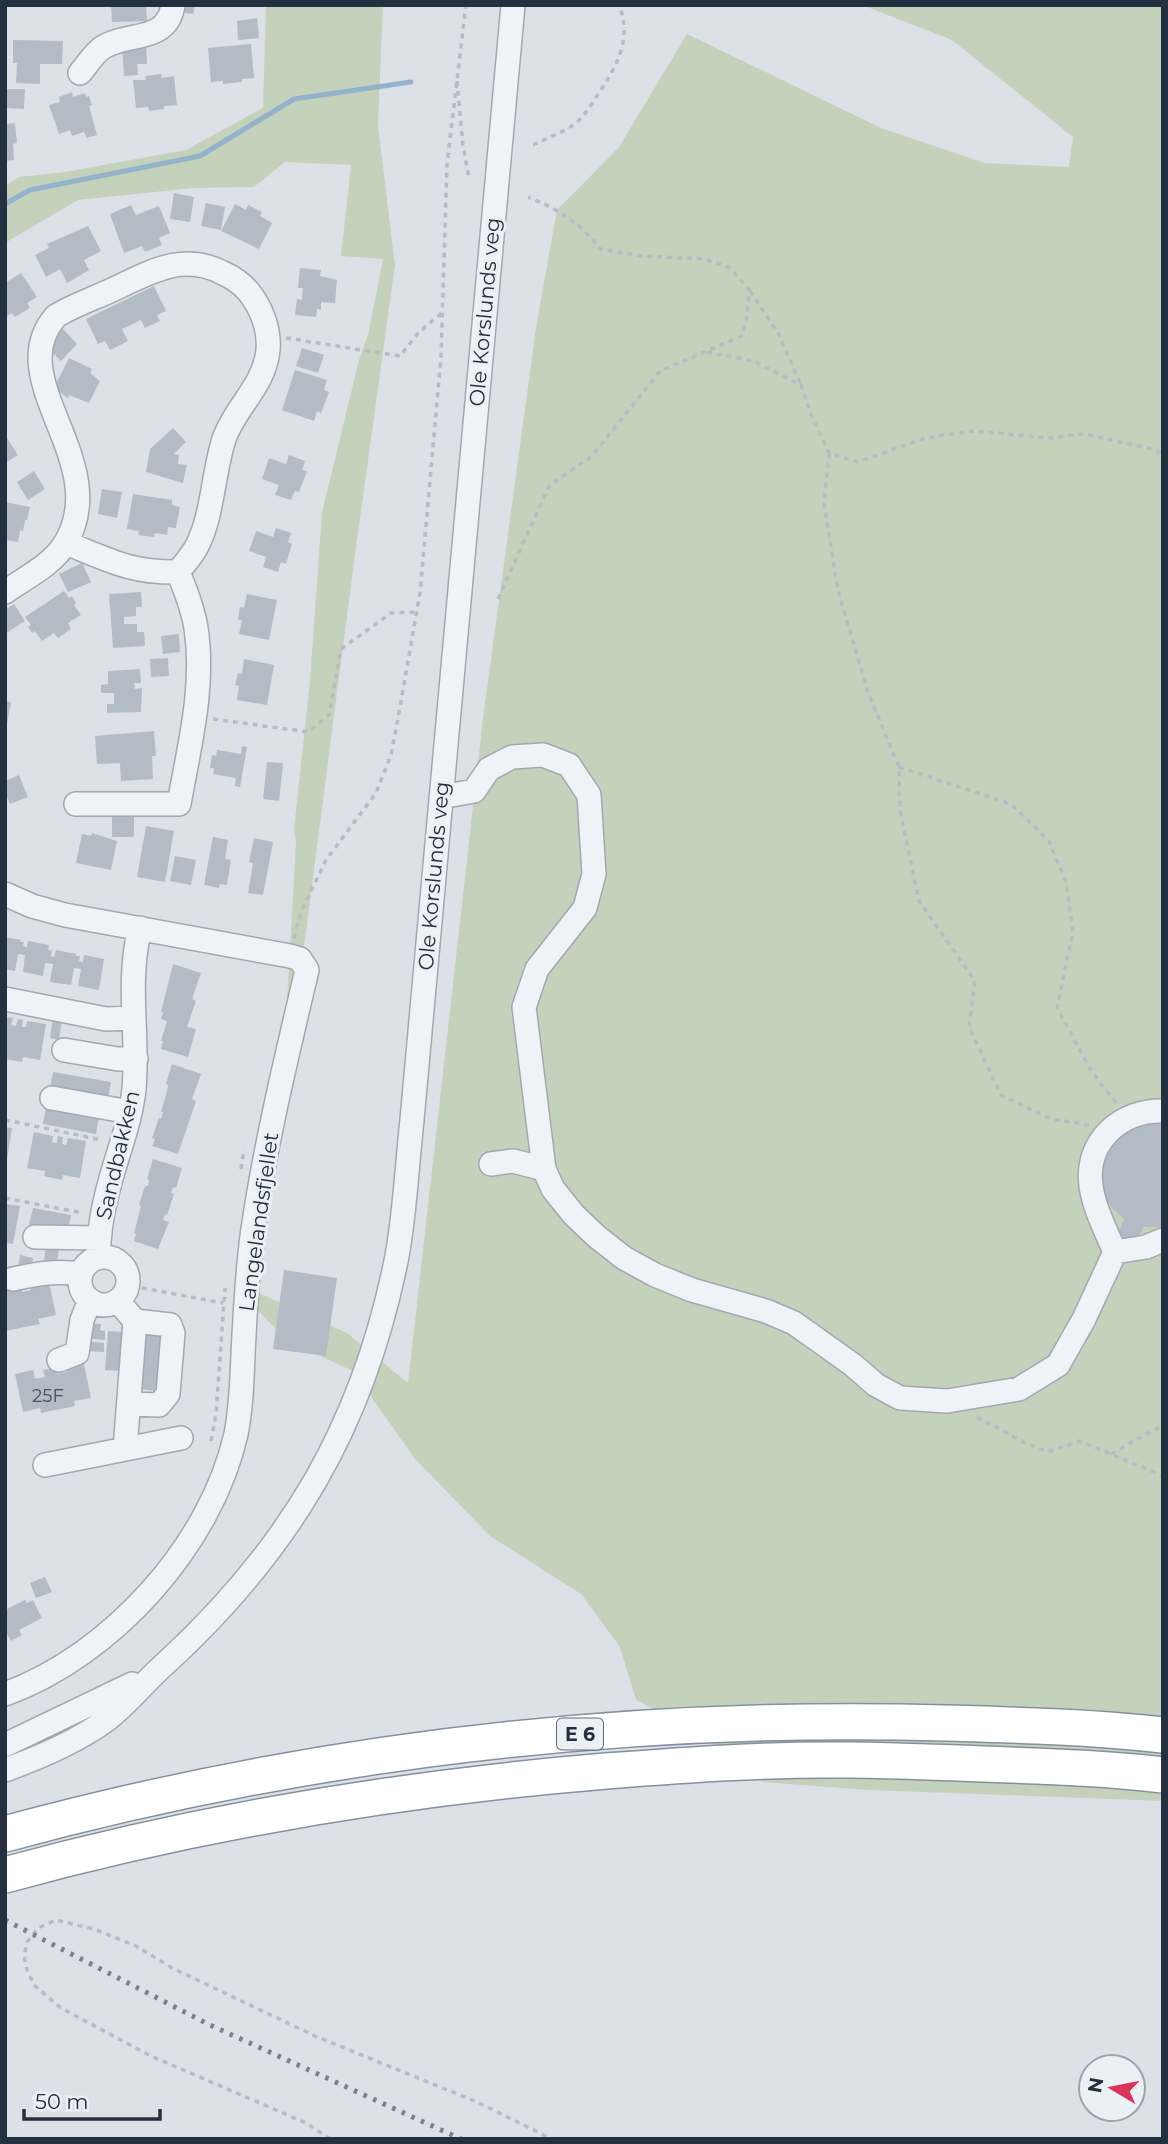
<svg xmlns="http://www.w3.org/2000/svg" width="1168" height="2144" viewBox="0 0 1168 2144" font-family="Montserrat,sans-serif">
<rect width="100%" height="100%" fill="#dce1e8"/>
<path fill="#c4d2bc" d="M 266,5 L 383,5 L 378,126 L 395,265 L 354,562 L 259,1293 L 347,1333 L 408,1383 L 483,718 L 536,328 L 557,210 L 619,147 L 687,34 L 881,128 L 985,163 L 1069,167 L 1073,137 L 952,40 L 862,5 L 1163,5 L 1163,1801 L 867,1790 L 763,1782 L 704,1734 L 636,1700 L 620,1647 L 581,1594 L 490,1536 L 415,1459 L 353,1371 L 287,1341 L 246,1298 L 283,1073 L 296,842 L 294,829 L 310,681 L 322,512 L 359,360 L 368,335 L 383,259 L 341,256 L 351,165 L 285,162 L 254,187 L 193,188 L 78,200 L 5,243 L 5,186 L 19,177 L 65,172 L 186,150 L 263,108 Z"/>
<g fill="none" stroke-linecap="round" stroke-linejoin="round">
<path stroke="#93b3cb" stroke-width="5" d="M 5,204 L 30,190 L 200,156 L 294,99 L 411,82"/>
</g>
<path fill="#b3bbc5" d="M 111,5 L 146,5 L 147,21 L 112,22 Z
M 182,5 L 195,5 L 193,14 L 181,12 Z
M 257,18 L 259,38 L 238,40 L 237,21 Z
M 13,40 L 63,41 L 62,64 L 40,64 L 40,84 L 16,83 L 17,63 L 13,63 Z
M 146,44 L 147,64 L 137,64 L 138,75 L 124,76 L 122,46 Z
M 251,44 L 254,78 L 242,79 L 242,82 L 223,84 L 223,81 L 211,82 L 208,48 Z
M 161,74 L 162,78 L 174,76 L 177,105 L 164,106 L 164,109 L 149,111 L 148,107 L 136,108 L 133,80 L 146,80 L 145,76 Z
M 5,89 L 25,89 L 24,109 L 5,108 Z
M 72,92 L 73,97 L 85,93 L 86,97 L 89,96 L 92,105 L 89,106 L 97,135 L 87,138 L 84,132 L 72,136 L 70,130 L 59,134 L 49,105 L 60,102 L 59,97 Z
M 15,123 L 17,143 L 13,144 L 14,160 L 5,161 L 5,124 Z
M 174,193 L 194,197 L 190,222 L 170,219 Z
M 206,203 L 225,207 L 221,230 L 201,226 Z
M 235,204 L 246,210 L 248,205 L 262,212 L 260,216 L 272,223 L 259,249 L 221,231 Z
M 131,205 L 136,215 L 159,206 L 170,233 L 159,238 L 162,245 L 145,252 L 142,246 L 124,253 L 110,214 Z
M 88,226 L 101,251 L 84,260 L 89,270 L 67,283 L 60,269 L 46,277 L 35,255 L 49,248 L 47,244 Z
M 300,268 L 321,270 L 320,276 L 337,280 L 335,303 L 321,302 L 321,310 L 317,309 L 316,317 L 295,315 L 297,299 L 302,300 L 303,288 L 298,288 Z
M 21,273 L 37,297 L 27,303 L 30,308 L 15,317 L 12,313 L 5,317 L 5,283 Z
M 154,286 L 166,311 L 157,315 L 160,321 L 145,328 L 141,320 L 122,329 L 128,341 L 110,350 L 105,341 L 98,344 L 86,319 Z
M 63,329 L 77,344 L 61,361 L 46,346 Z
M 302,348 L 324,355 L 318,373 L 296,366 Z
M 69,358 L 92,369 L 90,373 L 100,381 L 89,403 L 69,395 L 68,398 L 54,388 Z
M 295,370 L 327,380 L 324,390 L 329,392 L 321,413 L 317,411 L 314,421 L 282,410 Z
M 173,428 L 186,442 L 174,454 L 179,455 L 178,464 L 187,465 L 183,483 L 146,472 L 150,449 Z
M 5,435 L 18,455 L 5,463 Z
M 289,455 L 305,461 L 302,470 L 307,471 L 299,492 L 295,491 L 291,500 L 275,495 L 279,485 L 262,479 L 269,458 L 286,464 Z
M 34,471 L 45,489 L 28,500 L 17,482 Z
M 102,489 L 122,492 L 117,518 L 98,514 Z
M 133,494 L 172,500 L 172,505 L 180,507 L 176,528 L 168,527 L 167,535 L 155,533 L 154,537 L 138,535 L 139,531 L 127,529 Z
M 5,502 L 30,507 L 27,520 L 25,520 L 23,531 L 20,530 L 18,542 L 5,540 Z
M 276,528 L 291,533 L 288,542 L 292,544 L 286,564 L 281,562 L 278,572 L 263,567 L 266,557 L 249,551 L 256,531 L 273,537 Z
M 82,563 L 91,582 L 68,592 L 59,574 Z
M 64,591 L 69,598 L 72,596 L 76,603 L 74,605 L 81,615 L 68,623 L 71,629 L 58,638 L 54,633 L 42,641 L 35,631 L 32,633 L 28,627 L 31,625 L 25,617 Z
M 141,592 L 142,607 L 136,607 L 136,616 L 124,617 L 124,624 L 137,624 L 137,632 L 144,632 L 145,646 L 113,648 L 109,594 Z
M 247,594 L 277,600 L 269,640 L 239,634 L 242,620 L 238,620 L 239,613 L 240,607 L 244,608 Z
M 14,604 L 25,621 L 5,634 L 5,610 Z
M 179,634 L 180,652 L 163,654 L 161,636 Z
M 168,658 L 169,676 L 151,677 L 150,659 Z
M 244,659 L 274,665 L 267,705 L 237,700 L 239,686 L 235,685 L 238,673 L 242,674 Z
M 140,669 L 141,683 L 134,683 L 135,689 L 142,688 L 141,712 L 107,713 L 107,704 L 114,704 L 114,693 L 101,693 L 101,685 L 108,684 L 108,671 Z
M 5,701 L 11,702 L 7,724 L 5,724 Z
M 154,731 L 156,756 L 152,756 L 153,779 L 121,781 L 120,763 L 97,764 L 95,736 Z
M 242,746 L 247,747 L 240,787 L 235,786 L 236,778 L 213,774 L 214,768 L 210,768 L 212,755 L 216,756 L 217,750 L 241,754 Z
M 267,762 L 283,763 L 279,801 L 263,799 Z
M 19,775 L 28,797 L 10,804 L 5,793 L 5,781 Z
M 112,815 L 134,815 L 134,837 L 112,837 Z
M 146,826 L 174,831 L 165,882 L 137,877 Z
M 92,833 L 117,841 L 111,870 L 76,863 L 82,834 L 91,836 Z
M 213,837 L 228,840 L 225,859 L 231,860 L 227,885 L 220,884 L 219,888 L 204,885 Z
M 254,838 L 273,842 L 263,895 L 248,893 L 253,863 L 249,862 Z
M 175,856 L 196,860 L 191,885 L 170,881 Z
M 5,937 L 21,940 L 20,942 L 24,942 L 23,946 L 27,947 L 28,941 L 49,945 L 48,950 L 52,951 L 51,956 L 54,957 L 56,950 L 76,954 L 76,956 L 80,956 L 79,961 L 83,962 L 84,955 L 104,959 L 99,990 L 78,986 L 81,969 L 74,968 L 71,985 L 50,982 L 53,964 L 45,963 L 43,976 L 23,972 L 25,955 L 18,954 L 15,971 L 5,969 Z
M 173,964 L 201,973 L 192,999 L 196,1001 L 187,1027 L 196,1029 L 188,1057 L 161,1049 L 163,1041 L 161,1041 L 167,1021 L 161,1019 L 163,1012 L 161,1012 Z
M 5,1017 L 13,1018 L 11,1025 L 16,1026 L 18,1019 L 23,1020 L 22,1027 L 26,1027 L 27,1021 L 46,1024 L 40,1060 L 23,1057 L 22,1062 L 5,1059 Z
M 53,1017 L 62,1019 L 59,1040 L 50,1038 Z
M 172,1064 L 201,1074 L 192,1099 L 196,1101 L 178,1154 L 152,1146 L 155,1139 L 152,1138 L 159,1118 L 161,1119 L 163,1112 L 161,1112 L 167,1092 L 168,1085 L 166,1084 Z
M 53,1072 L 111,1082 L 108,1099 L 50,1088 Z
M 46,1107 L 99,1116 L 96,1134 L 43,1124 Z
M 1163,1118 L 1163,1227 L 1143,1227 L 1136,1244 L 1117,1236 L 1124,1219 L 1113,1209 L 1105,1198 L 1100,1186 L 1099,1170 L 1114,1134 Z
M 5,1127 L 12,1128 L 7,1160 L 5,1160 Z
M 34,1132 L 53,1136 L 52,1142 L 57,1143 L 58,1136 L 63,1137 L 62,1144 L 66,1145 L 68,1138 L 86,1141 L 80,1178 L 63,1175 L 62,1180 L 44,1176 L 45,1171 L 27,1168 Z
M 153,1159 L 182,1168 L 176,1188 L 173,1187 L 171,1193 L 174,1194 L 167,1215 L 165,1214 L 163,1220 L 169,1222 L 158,1249 L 134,1241 L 136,1234 L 134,1233 L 141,1206 L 139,1205 L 145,1186 L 148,1186 L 149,1180 L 147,1179 Z
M 5,1204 L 20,1206 L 13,1244 L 5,1243 Z
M 33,1208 L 71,1215 L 68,1232 L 29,1225 Z
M 46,1247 L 59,1249 L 57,1263 L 44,1260 Z
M 20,1255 L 33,1258 L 31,1271 L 18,1269 Z
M 284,1270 L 337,1278 L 326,1356 L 273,1349 Z
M 48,1278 L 56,1315 L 38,1319 L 40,1324 L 5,1331 L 7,1288 L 21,1285 L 22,1292 L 31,1290 L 29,1282 Z
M 85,1323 L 101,1324 L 100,1330 L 105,1331 L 105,1340 L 83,1338 Z
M 144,1328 L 161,1330 L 156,1391 L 139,1389 Z
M 108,1331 L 125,1332 L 122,1371 L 105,1370 Z
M 83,1341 L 104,1343 L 104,1352 L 82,1351 Z
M 83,1360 L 91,1398 L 74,1401 L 75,1406 L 41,1413 L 40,1408 L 23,1412 L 15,1374 L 33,1370 L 35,1379 L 45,1377 L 43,1370 L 56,1368 L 57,1374 L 67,1372 L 65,1363 Z
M 45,1577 L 52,1592 L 36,1598 L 30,1583 Z
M 25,1600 L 27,1603 L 33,1600 L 42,1618 L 19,1630 L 22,1635 L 11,1641 L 5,1631 L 5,1610 Z"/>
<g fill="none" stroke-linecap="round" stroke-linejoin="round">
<g stroke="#a1a8b2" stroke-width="26">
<path id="minor" d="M 80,73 C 87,65 94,53 102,48 C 128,31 167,44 173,5
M 66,543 C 109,560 131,573 178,572
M 5,592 C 25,578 54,564 66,542 C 113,461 0,379 56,316 C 74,305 95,298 114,289 C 150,272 183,252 223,273 C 232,277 241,283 248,291 C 261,307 270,329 268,350 C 265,385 235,407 224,439 C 213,473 213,515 197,546 C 192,556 184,564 178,572 C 186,591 193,609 196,628 C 205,687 189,747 179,804 L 76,804
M 441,797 L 474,791 L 489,769 L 512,757 L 543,755 L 569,765 L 589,795 L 594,874 L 585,908 L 537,969 L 524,1007 L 544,1169 L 553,1189 L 574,1215 L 596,1236 L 624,1258 L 655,1275 L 692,1290 L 766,1311 L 794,1323 L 853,1365 L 876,1385 L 900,1398 L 947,1401 L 1019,1389 L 1058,1365 L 1084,1319 L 1115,1252 C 1106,1231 1094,1208 1091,1186 C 1085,1141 1121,1110 1163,1111
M 5,894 L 32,906 L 65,915 L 290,956 L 300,959 L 307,970 C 287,1055 266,1141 253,1229 C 247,1270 245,1313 243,1355 C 242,1382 241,1409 236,1434 C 211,1545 112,1655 5,1694
M 5,999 L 106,1019 L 132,1018
M 64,1050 L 118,1059 L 136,1059
M 52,1098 L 130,1112
M 491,1164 L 513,1161 L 544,1169
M 35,1237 L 99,1238
M 1115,1252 L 1146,1247 L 1163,1240
M80 1281a24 24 0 1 1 48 0a24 24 0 1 1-48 0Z
M 98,1257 C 99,1237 101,1217 106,1198 C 114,1161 130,1127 134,1089 C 139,1034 126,984 140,928
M 13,1279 C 37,1274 56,1270 81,1274
M 118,1301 L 135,1321 L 125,1449
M 59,1360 L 77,1353 L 82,1320 L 90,1300
M 130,1404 L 159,1405 L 168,1394 L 173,1333 L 170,1325 L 135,1321
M 45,1465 L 181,1438
M 5,1745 L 132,1684
M 5,1770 C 38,1758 76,1742 105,1721 C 127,1705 145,1681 166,1663 C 291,1548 364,1424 397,1256 C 405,1212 407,1165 412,1120 L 513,5"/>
</g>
<g stroke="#82909f" stroke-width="38">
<path id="highway" d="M 5,1834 C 311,1751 629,1714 946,1723 C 1018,1725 1091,1727 1163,1735
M 5,1875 C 202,1821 402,1788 606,1771 C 686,1765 766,1759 846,1760 C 883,1760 921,1762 958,1763 C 1026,1766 1095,1767 1163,1775"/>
</g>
<path stroke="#b6bcc3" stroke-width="3.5" stroke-dasharray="5 5" stroke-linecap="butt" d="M 457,81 L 463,146 L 469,178
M 533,145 C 547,138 565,132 577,122 C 585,115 591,105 597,96 C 616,67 633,40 619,5
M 750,291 L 779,335 L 801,385
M 286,338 L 400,356 L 418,333 L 443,312
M 707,352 L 753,361 L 801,385 L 810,412 L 829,453 L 858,462 L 925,438 L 973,431 L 1050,438 L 1083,434 L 1153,449 L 1163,454
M 829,453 L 824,503 L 838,591 L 869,695 L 899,767 L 900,811 L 919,901 L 975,981 L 969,1027 L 1001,1095 L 1051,1119 L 1090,1125
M 498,599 L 549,486 L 592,456 L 660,371 L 742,336 L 747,316 L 749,289 L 730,268 L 706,259 L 642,256 L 600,249 C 581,223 558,209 528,197
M 213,719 L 308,732 L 329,715 L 341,649 L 391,613 L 418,612
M 899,767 L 1011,804 L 1049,841 L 1066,882 L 1073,932 L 1057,1008 L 1092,1072 L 1117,1104
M 294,938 L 301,912 L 326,860 L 376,793 L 391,755 L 398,718 L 420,593 L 441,357 L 447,164 L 466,5
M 5,1120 L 102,1140
M 241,1169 L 244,1149
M 5,1198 L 83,1213
M 132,1286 L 223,1303
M 977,1417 L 1027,1444 L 1048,1452 L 1080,1441 L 1163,1476
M 211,1441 L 216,1414 L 225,1288
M 1111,1454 L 1163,1425
M 330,2139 L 306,2123 L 151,2056 L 61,2008 L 34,1985 L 27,1970 L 24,1956 L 27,1942 L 38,1928 L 56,1920 L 94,1929 L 136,1946 L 172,1968 L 315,2036 L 477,2102 L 552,2139"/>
<use href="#minor" stroke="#eff2f6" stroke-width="23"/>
<use href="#highway" stroke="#fff" stroke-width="35"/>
<path stroke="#748292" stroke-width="5" stroke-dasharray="3.5 7" stroke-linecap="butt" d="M 5,1920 L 210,2025 L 461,2139"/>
</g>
<g text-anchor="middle" stroke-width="6" stroke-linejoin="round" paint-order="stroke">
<g font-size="18" fill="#485360">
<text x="48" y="1402">25F</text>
</g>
<rect fill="#ebf0f5" stroke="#606a76" stroke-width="2" x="557" y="1718.5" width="46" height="31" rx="5"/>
<g font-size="19" font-weight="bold" fill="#24303f">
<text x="580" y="1741">E 6</text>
</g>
<g font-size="21" fill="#24303f" stroke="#ebf0f5">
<text transform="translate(485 312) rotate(-85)" y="7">Ole Korslunds veg</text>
<text transform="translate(434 876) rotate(-85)" y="7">Ole Korslunds veg</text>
<text transform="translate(118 1155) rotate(-77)" y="7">Sandbakken</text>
<text transform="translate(259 1222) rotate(-82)" y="7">Langelandsfjellet</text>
</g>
</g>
<rect width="1168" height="2144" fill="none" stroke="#24303f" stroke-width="14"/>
<g transform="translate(1112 2088) rotate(280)"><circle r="33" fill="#ebf0f5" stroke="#9ba3ac" stroke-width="2"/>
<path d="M0-5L12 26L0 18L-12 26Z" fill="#d9345a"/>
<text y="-10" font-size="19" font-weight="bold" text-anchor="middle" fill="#24303f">N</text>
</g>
<path d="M24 2109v10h136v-10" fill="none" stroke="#24303f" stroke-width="3.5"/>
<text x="35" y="2109" font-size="21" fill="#24303f" stroke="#ebf0f5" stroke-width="5" paint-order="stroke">50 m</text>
</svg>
